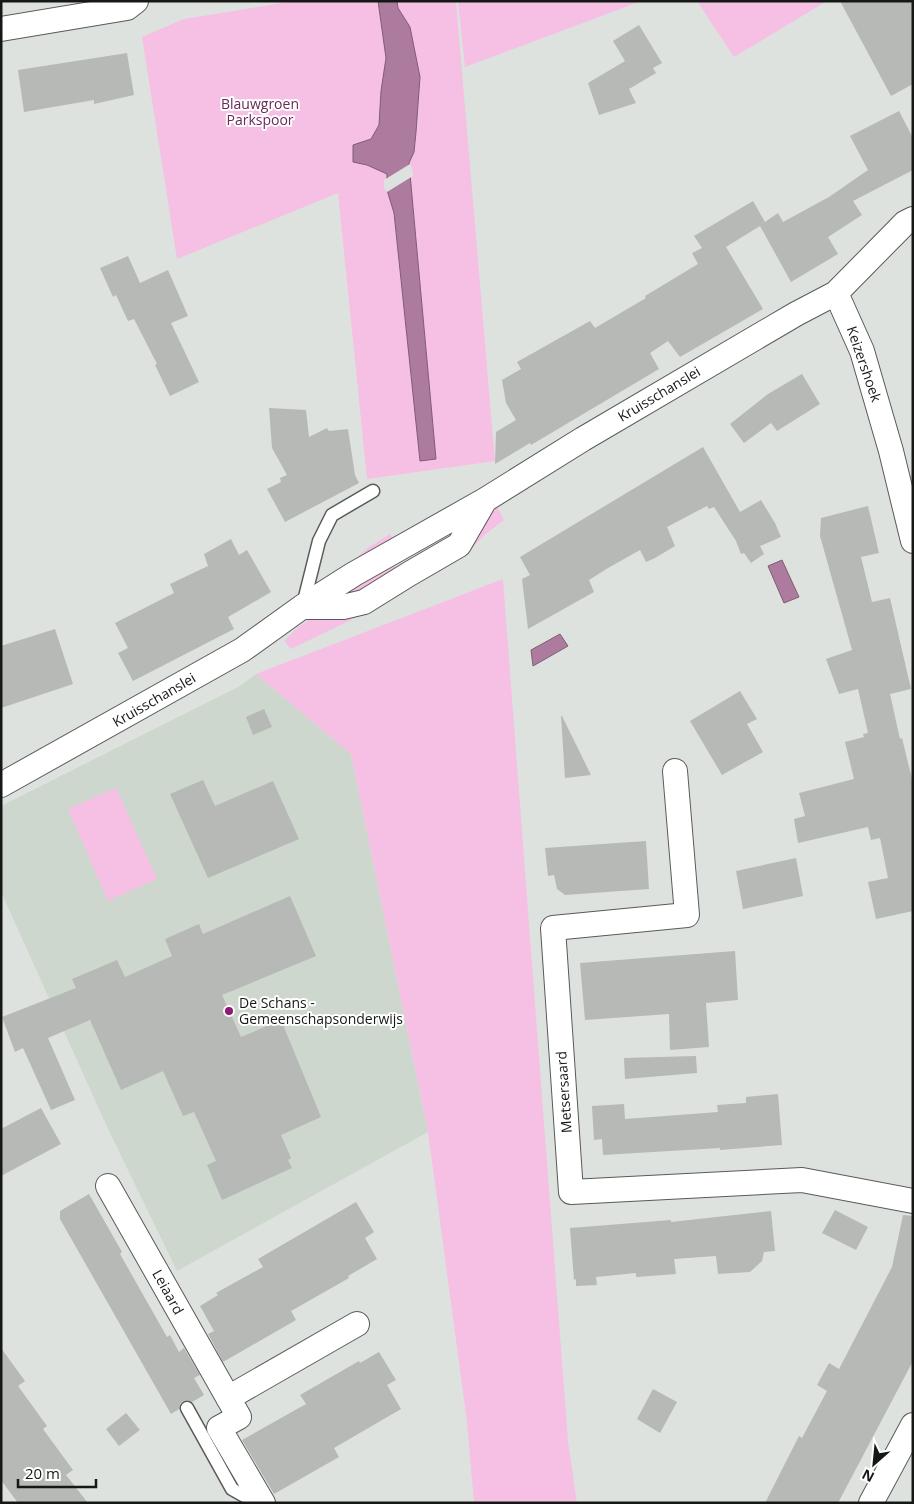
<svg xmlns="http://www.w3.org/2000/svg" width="914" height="1504" viewBox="0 0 914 1504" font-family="'Open Sans',sans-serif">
<rect width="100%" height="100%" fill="#dee2de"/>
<path fill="#ced7cd" d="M 256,674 L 351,754 L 428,1132 L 177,1271 L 109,1131 L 1,892 L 1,806 L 240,686 Z"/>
<path fill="#f5c0e4" d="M 294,1 L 456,1 L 495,461 L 367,479 L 338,193 L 177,259 L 142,37 L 184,19 Z
M 458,1 L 642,1 L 465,67 Z
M 697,1 L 827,1 L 734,57 Z
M 495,503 L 504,520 L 488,532 L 464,556 L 432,576 L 429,572 L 462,554 L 475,542 Z
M 390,534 L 396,544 L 346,567 L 369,547 Z
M 392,561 L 399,573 L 355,595 L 351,591 L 353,586 Z
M 503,579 L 568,1441 L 577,1503 L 474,1503 L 467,1422 L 428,1132 L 351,754 L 256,674 Z
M 381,600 L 384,604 L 291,649 L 284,641 L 298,627 L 312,618 Z
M 116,788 L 157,879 L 108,901 L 68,809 Z"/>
<path fill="#ad7b9d" stroke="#805d74" d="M 378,1 L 397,1 L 398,8 L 410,27 L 420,77 L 416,132 L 414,152 L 409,163 L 436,459 L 420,461 L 394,213 L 387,190 L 387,174 L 367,165 L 353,162 L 353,145 L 371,139 L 379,125 L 381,91 L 386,58 Z
M 782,560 L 799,597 L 784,603 L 768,566 Z
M 560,634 L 568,646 L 533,666 L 531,650 Z"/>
<path fill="#dee2de" d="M 410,164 L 412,168 L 413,176 L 387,192 L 384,188 L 384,180 Z"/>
<path fill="#b6b9b5" d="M 840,1 L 913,1 L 913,84 L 891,96 Z
M 639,25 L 662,63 L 653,68 L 656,73 L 629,89 L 636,103 L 599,115 L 588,83 L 625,61 L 613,41 Z
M 127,53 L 134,95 L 94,104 L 94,100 L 24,112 L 18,70 Z
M 899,111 L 913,138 L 913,170 L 853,201 L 862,215 L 828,237 L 838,254 L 791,282 L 760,226 L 726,247 L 763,309 L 680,357 L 668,341 L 650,353 L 659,369 L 531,445 L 530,443 L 495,464 L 496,432 L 516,420 L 506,403 L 502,380 L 521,369 L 517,362 L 590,321 L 595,328 L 646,298 L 645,296 L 698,264 L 692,253 L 702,248 L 694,236 L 753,201 L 765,222 L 778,213 L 783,222 L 829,197 L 868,170 L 850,136 Z
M 128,256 L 140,283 L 168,270 L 188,316 L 171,323 L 199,382 L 170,396 L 155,365 L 157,364 L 134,319 L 128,321 L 116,295 L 113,297 L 100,268 Z
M 802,374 L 820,404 L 777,431 L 771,423 L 744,443 L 730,424 L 768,394 Z
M 269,408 L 306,410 L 309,437 L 327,428 L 329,431 L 348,429 L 355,475 L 359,483 L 285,522 L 267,489 L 281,482 L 280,478 L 287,475 L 272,448 Z
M 703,447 L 740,512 L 761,500 L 775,523 L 781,537 L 760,546 L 764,554 L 751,563 L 744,553 L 741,554 L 736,541 L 714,507 L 709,509 L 707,506 L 667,527 L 675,546 L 655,558 L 646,562 L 640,550 L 608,568 L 589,580 L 594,592 L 528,629 L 522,579 L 530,575 L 520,557 Z
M 868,506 L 879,553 L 861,557 L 872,602 L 890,598 L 911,689 L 890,694 L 900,739 L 902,738 L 913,783 L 913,911 L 876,919 L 868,882 L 888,878 L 880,838 L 871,840 L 868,827 L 798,843 L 794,819 L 805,816 L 799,793 L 854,779 L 845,742 L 864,737 L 863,734 L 868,733 L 858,689 L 839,694 L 826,659 L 852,650 L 820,536 L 821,518 Z
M 231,539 L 239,555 L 247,550 L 271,592 L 228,617 L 234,629 L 133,681 L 118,653 L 128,648 L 115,623 L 174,593 L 170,584 L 208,566 L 204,554 Z
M 55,629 L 73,684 L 1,708 L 1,646 Z
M 740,691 L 757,719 L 747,724 L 763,752 L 722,775 L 690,721 Z
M 264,709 L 272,727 L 253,735 L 246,717 Z
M 561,716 L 562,716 L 591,775 L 565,778 Z
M 203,780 L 215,806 L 273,781 L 299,839 L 208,878 L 170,794 Z
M 646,841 L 649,889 L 565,895 L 557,889 L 554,875 L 548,876 L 545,848 Z
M 796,858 L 803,896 L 743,909 L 736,871 Z
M 290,896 L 316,956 L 222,995 L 241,1037 L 281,1020 L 321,1117 L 281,1135 L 291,1158 L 288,1160 L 292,1168 L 222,1200 L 207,1165 L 216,1161 L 194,1112 L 183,1116 L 163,1071 L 121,1090 L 90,1020 L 48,1038 L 75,1100 L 51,1110 L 23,1048 L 15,1052 L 2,1017 L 76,988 L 72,979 L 117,960 L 125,977 L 172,956 L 165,939 L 199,924 L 203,934 Z
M 735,951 L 738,1000 L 706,1003 L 709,1047 L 670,1050 L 669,1014 L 585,1020 L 580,963 Z
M 696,1056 L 697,1073 L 625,1079 L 624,1058 Z
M 778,1094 L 782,1145 L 720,1150 L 720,1148 L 603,1155 L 602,1139 L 594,1140 L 592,1106 L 624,1104 L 625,1119 L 718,1112 L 717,1105 L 746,1103 L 746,1097 Z
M 41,1108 L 61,1144 L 1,1176 L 1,1129 Z
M 89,1194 L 122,1252 L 120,1254 L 167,1337 L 170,1335 L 179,1352 L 184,1348 L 200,1375 L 194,1378 L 204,1395 L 192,1402 L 188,1400 L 183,1401 L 180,1404 L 179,1409 L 171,1414 L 60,1219 L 60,1211 Z
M 356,1202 L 374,1232 L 365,1238 L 377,1259 L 348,1276 L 349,1278 L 291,1311 L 296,1320 L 223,1362 L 208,1334 L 214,1331 L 200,1306 L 218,1295 L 216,1293 L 263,1267 L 258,1259 Z
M 835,1210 L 868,1227 L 856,1250 L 822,1233 Z
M 771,1211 L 775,1251 L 764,1252 L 762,1261 L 750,1272 L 718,1274 L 716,1256 L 674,1259 L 676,1274 L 636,1277 L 636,1273 L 596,1277 L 597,1285 L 576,1286 L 576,1279 L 574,1280 L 570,1228 L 671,1220 L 671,1222 Z
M 903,1215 L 913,1216 L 913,1361 L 838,1503 L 765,1503 L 799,1436 L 802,1438 L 827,1391 L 817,1385 L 829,1363 L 839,1369 L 892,1267 Z
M 1,1348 L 25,1381 L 18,1386 L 47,1426 L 43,1429 L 73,1470 L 66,1475 L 88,1503 L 18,1503 L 1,1480 Z
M 379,1352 L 396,1380 L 387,1385 L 401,1409 L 334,1448 L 339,1457 L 274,1494 L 242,1440 L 306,1404 L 300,1395 L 359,1361 L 360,1363 Z
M 653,1389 L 677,1402 L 660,1433 L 637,1419 Z
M 126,1413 L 140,1430 L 119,1446 L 106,1429 Z"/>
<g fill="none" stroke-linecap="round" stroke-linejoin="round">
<g stroke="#585b58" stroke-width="15">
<path id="service" d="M 303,605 L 319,541 L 332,515 L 373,491
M 187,1408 L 232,1489 L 248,1498 L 262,1502"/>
</g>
<g stroke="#585b58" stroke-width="26">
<path id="minor" d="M 1,29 L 127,8 L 136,1
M 836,293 L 862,351 L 891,451 L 913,541
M 302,607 L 343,607 L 364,602 L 409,574 L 459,545 L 485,500
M 675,771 L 687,915 L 553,928 L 571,1192 L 802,1180 L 913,1201
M 1,785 L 242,650 L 302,607 L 354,574 L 485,500 L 583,439 L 796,314 L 836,293 L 905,223 L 913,219
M 108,1186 L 239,1417 L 219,1428 L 263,1503
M 228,1398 L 357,1324
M 871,1503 L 913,1425"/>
</g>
<use href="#service" stroke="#fff" stroke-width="12"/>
<use href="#minor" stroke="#fff" stroke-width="24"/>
</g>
<circle fill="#901877" stroke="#fff" stroke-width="2" cx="229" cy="1011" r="5"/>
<g text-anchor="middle" stroke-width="4" stroke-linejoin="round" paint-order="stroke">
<g font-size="14" fill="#682958" stroke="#fff">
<text x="260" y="109">Blauwgroen<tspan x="260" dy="16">Parkspoor</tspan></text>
</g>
<g font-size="14" fill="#161816" stroke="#fff">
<text transform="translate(864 364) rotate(71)" y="5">Keizershoek</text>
<text transform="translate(659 394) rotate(-31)" y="5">Kruisschanslei</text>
<text transform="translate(154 700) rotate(-30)" y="5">Kruisschanslei</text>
<text transform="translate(564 1092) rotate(-94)" y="5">Metsersaard</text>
<text transform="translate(168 1292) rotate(61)" y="5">Leiaard</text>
</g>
<g font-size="14" fill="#161816" stroke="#fff" text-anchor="start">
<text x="239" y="1008">De Schans -<tspan x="239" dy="16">Gemeenschapsonderwijs</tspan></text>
</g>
</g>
<rect width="914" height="1504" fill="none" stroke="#161816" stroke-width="5"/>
<g transform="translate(874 1464) rotate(207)" stroke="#ffffff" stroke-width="4" paint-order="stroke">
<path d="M0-4L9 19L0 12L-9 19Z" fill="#161816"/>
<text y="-8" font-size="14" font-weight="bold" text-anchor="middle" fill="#161816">N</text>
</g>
<path d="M18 1479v8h78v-8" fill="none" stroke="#161816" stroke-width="2.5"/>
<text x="25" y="1479" font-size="15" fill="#161816" stroke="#ffffff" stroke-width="4" paint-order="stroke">20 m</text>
</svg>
